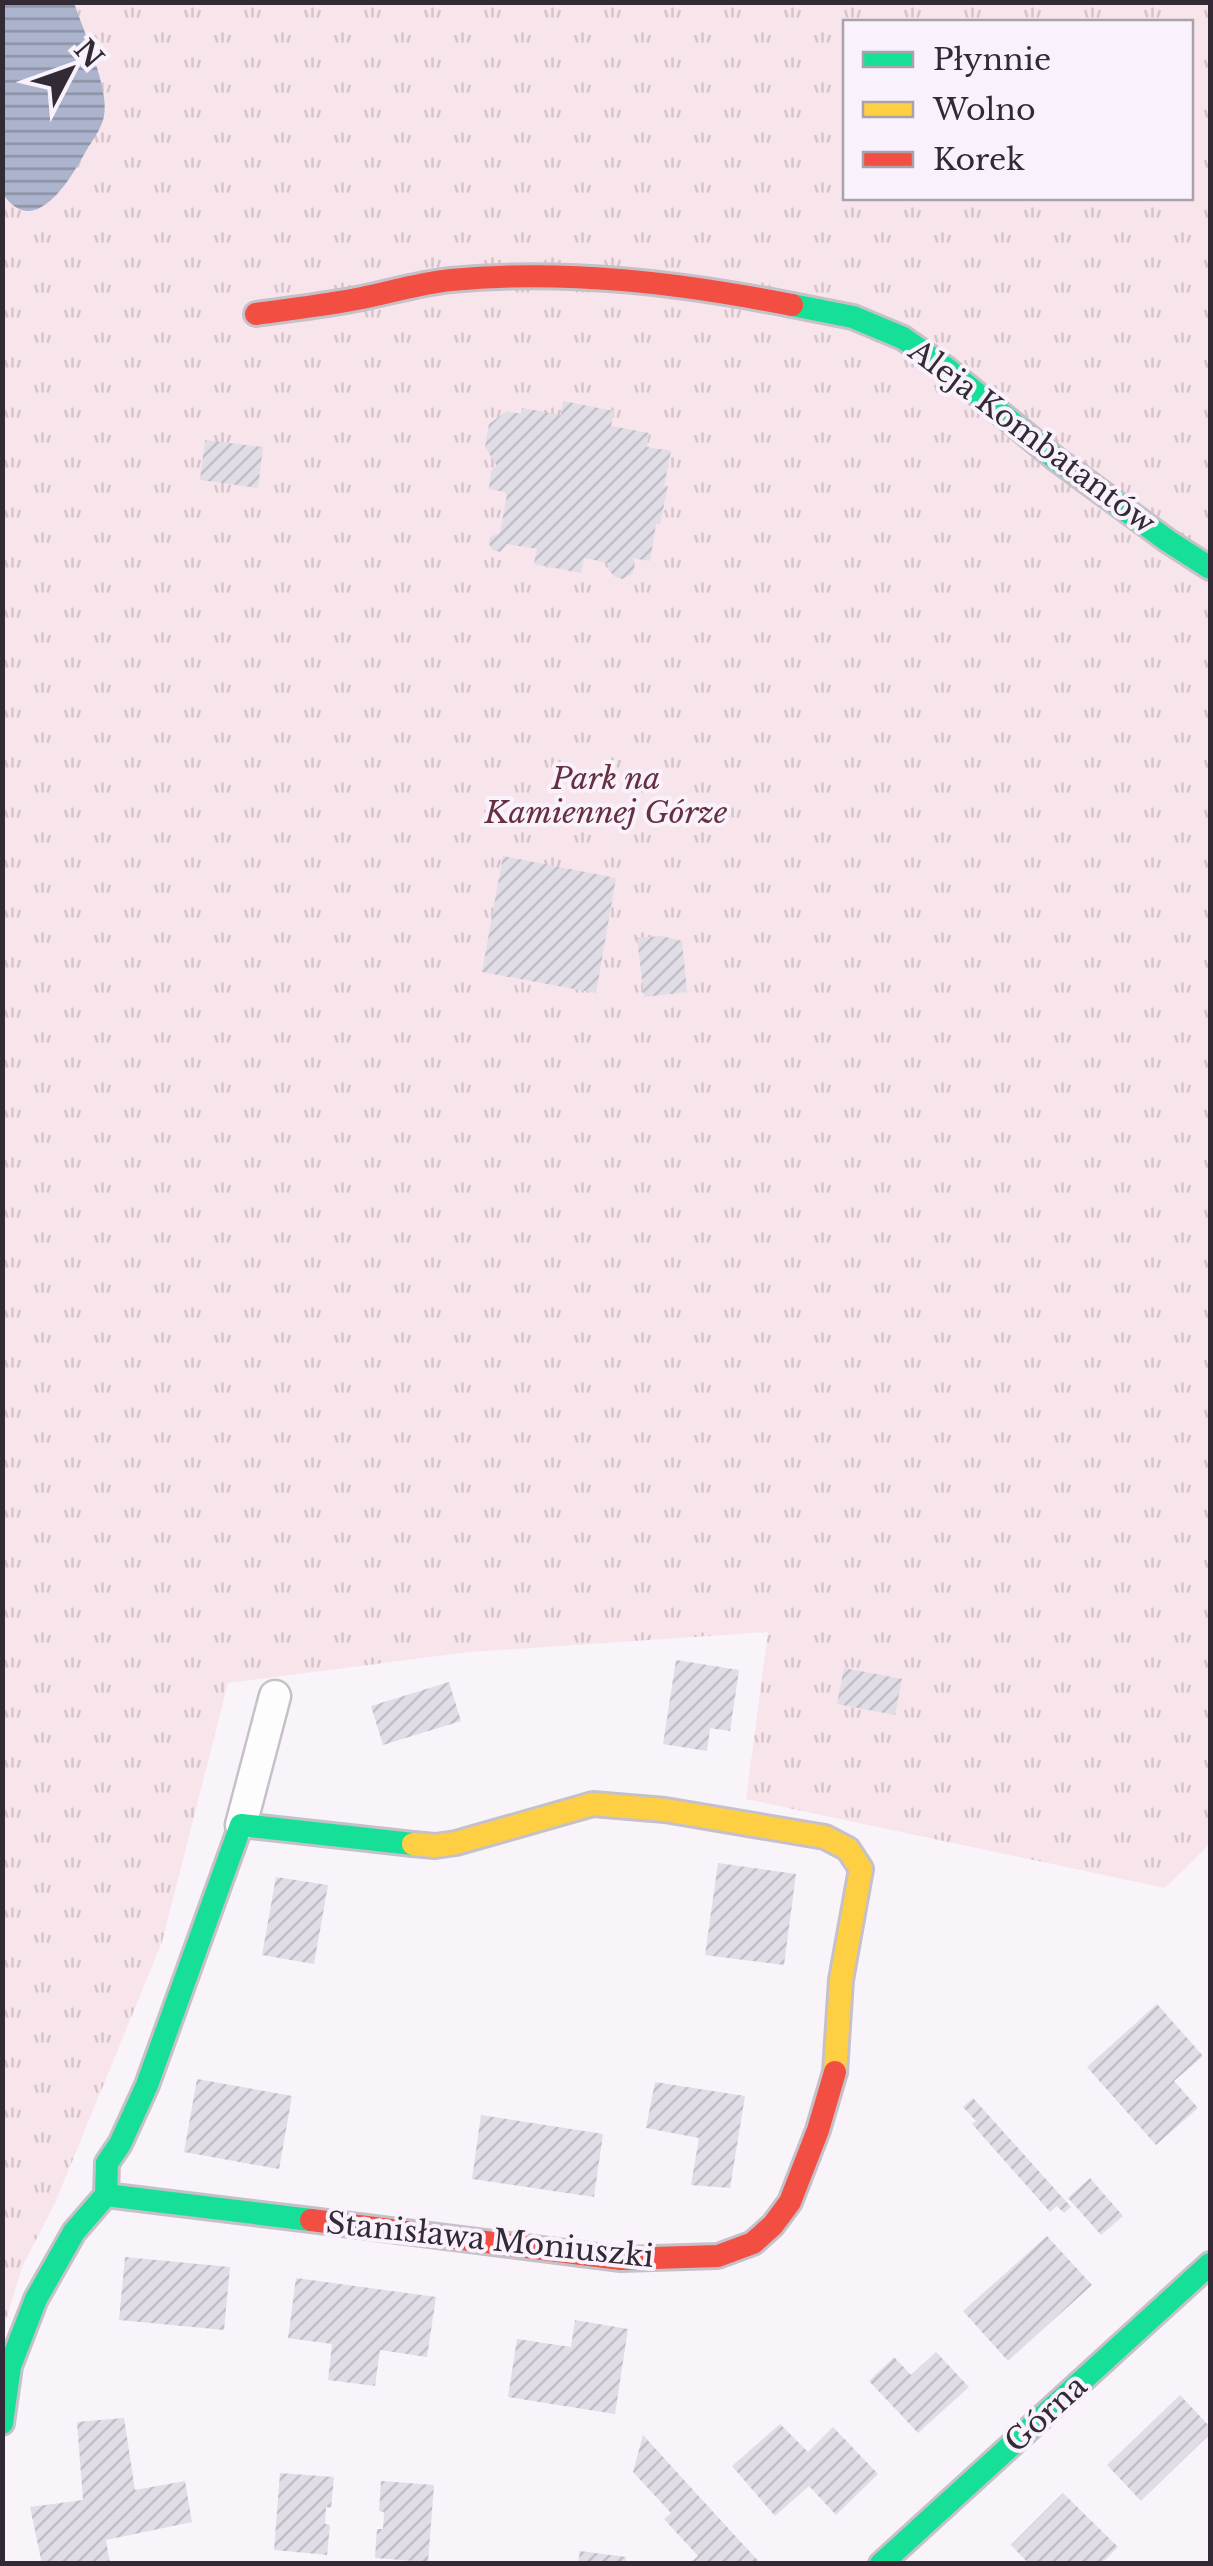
<svg xmlns="http://www.w3.org/2000/svg" width="1213" height="2566" viewBox="0 0 1213 2566" font-family="'Libre Baskerville',serif">
<defs>
<pattern id="grass-tufts" width="24" height="20" patternUnits="userSpaceOnUse" patternTransform="scale(2.5)"><rect width="24" height="20" fill="#f8e5eb"/><path d="M3 7l-1-3M5 7V3M7 7l1-3M15 17l-1-3M17 17v-4M19 17l1-3" fill="none" stroke="#d5c5ca"/></pattern>
<pattern id="water-rules" width="6" height="5" patternUnits="userSpaceOnUse" patternTransform="scale(2.5)"><rect width="6" height="5" fill="#acb3cc"/><path d="M0 2.5h6" fill="none" stroke="#8d92a6"/></pattern>
<pattern id="building-hatch" width="6" height="6" patternUnits="userSpaceOnUse" patternTransform="scale(2.5)"><rect width="6" height="6" fill="#e0dde7"/><path d="M-1 1l2-2M0 6l6-6M5 7l2-2" fill="none" stroke="#c1bec7"/></pattern>
</defs>
<rect width="100%" height="100%" fill="#f8f4fa"/>
<path fill="url(#grass-tufts)" fill-rule="evenodd" d="M 3,3 L 1210,3 L 1210,1844 L 1165,1888 L 746,1799 L 768,1632 L 469,1652 L 228,1683 L 162,1942 L 55,2203 L 22,2267 L 3,2330 ZM 846,22 L 1190,22 L 1190,198 L 846,198 Z"/>
<path fill="url(#water-rules)" d="M 3,2 L 74,3 C 83,29 110,91 104,116 C 102,128 92,141 86,151 C 71,178 35,241 3,194 Z"/>
<path fill="url(#building-hatch)" d="M 563,401 L 614,411 L 611,426 L 649,433 L 647,447 L 671,451 L 664,486 L 668,486 L 660,524 L 656,524 L 650,561 L 632,558 L 635,563 L 633,573 L 623,579 L 615,577 L 608,569 L 609,563 L 584,558 L 581,573 L 534,564 L 537,549 L 507,544 L 500,552 L 493,550 L 489,544 L 490,537 L 500,533 L 507,495 L 505,492 L 489,489 L 491,471 L 497,466 L 485,447 L 489,424 L 507,411 L 521,414 L 522,408 L 561,415 Z
M 205,440 L 263,447 L 258,488 L 200,480 Z
M 503,856 L 616,878 L 596,993 L 482,972 Z
M 661,936 L 682,941 L 687,992 L 644,997 L 637,938 Z
M 676,1660 L 739,1670 L 730,1731 L 710,1728 L 707,1751 L 663,1744 Z
M 844,1668 L 902,1679 L 895,1715 L 837,1704 Z
M 449,1682 L 461,1721 L 383,1745 L 371,1706 Z
M 718,1863 L 796,1874 L 784,1965 L 705,1955 Z
M 276,1877 L 328,1885 L 314,1964 L 262,1955 Z
M 1157,2004 L 1203,2056 L 1174,2081 L 1198,2108 L 1156,2145 L 1087,2067 Z
M 197,2079 L 292,2096 L 279,2169 L 184,2152 Z
M 655,2082 L 745,2096 L 730,2188 L 691,2185 L 699,2138 L 646,2128 Z
M 973,2098 L 1071,2207 L 1064,2213 L 1057,2206 L 1050,2212 L 972,2124 L 976,2121 L 963,2107 Z
M 481,2115 L 603,2134 L 594,2197 L 472,2179 Z
M 1090,2178 L 1123,2216 L 1101,2235 L 1068,2198 Z
M 1047,2236 L 1092,2285 L 1008,2361 L 963,2311 Z
M 125,2257 L 230,2267 L 224,2330 L 119,2320 Z
M 296,2278 L 436,2297 L 427,2357 L 380,2350 L 375,2386 L 328,2380 L 332,2344 L 288,2338 Z
M 575,2320 L 628,2329 L 615,2414 L 508,2397 L 517,2339 L 571,2347 Z
M 936,2352 L 969,2387 L 918,2433 L 869,2381 L 894,2357 L 911,2375 Z
M 1180,2395 L 1210,2427 L 1210,2434 L 1141,2501 L 1107,2465 Z
M 124,2418 L 135,2490 L 185,2481 L 192,2522 L 106,2540 L 110,2564 L 42,2564 L 30,2507 L 83,2500 L 77,2422 Z
M 780,2424 L 808,2452 L 833,2427 L 878,2474 L 836,2515 L 809,2486 L 775,2516 L 732,2466 Z
M 643,2435 L 694,2491 L 761,2564 L 689,2564 L 698,2556 L 664,2519 L 671,2513 L 633,2472 Z
M 280,2473 L 334,2477 L 331,2508 L 326,2507 L 325,2524 L 330,2525 L 327,2555 L 274,2550 Z
M 381,2481 L 434,2485 L 428,2562 L 375,2558 L 377,2529 L 383,2529 L 384,2512 L 379,2511 Z
M 1063,2493 L 1118,2547 L 1101,2564 L 1029,2564 L 1011,2545 Z
M 580,2551 L 626,2557 L 625,2564 L 578,2564 Z"/>
<g fill="none" stroke-linecap="round" stroke-linejoin="round">
<g stroke="#c6c1c9" stroke-width="35">
<path id="street" d="M 241,1825 L 275,1696"/>
</g>
<g stroke="#c6c1c9" stroke-width="28">
<path id="fast" d="M 792,305 L 853,317 L 903,338 L 947,369 L 1056,459 L 1168,541 L 1210,568
M 106,2195 L 311,2220
M 2,2423 L 10,2366 L 36,2299 L 74,2232 L 106,2195 L 107,2163 L 120,2144 L 147,2085 L 241,1825 L 413,1844
M 881,2564 L 1210,2264"/>
</g>
<g stroke="#c6c1c9" stroke-width="28">
<path id="slow" d="M 413,1844 L 435,1846 L 456,1843 L 593,1804 L 665,1810 L 825,1837 L 848,1849 L 861,1869 L 841,1980 L 835,2072"/>
</g>
<g stroke="#c6c1c9" stroke-width="28">
<path id="jam" d="M 256,314 C 291,309 327,305 362,298 C 391,292 421,283 451,280 C 566,269 680,283 792,305
M 311,2220 L 621,2259 L 718,2256 L 753,2243 L 773,2225 L 790,2202 L 818,2130 L 835,2072"/>
</g>
<use href="#street" stroke="#fefdfe" stroke-width="30"/>
<use href="#fast" stroke="#16e098" stroke-width="22"/>
<use href="#slow" stroke="#ffcf43" stroke-width="22"/>
<use href="#jam" stroke="#f24e42" stroke-width="22"/>
</g>
<g text-anchor="middle" stroke-width="8" stroke-linejoin="round" paint-order="stroke">
<g font-size="30" fill="#322b35" stroke="#f9f2fc">
<text transform="translate(1032 437) rotate(37)" y="10">Aleja Kombatantów</text>
<text transform="translate(490 2240) rotate(6)" y="10">Stanisława Moniuszki</text>
<text transform="translate(1046 2414) rotate(-42)" y="10">Górna</text>
</g>
<g font-size="30" font-style="italic" fill="#663041" stroke="#f9f2fc">
<text x="606" y="789">Park na<tspan x="606" dy="34">Kamiennej Górze</tspan></text>
</g>
</g>
<rect width="1213" height="2566" fill="none" stroke="#322b35" stroke-width="10"/>
<rect x="843" y="20" width="350" height="180" fill="#f9f2fc" stroke="#a9a2ac" stroke-width="2.5"/>
<rect x="863" y="52" width="50" height="15" fill="#16e098" stroke="#a9a2ac" stroke-width="2.5"/>
<text x="933" y="70" font-size="30" fill="#322b35">Płynnie</text>
<rect x="863" y="102" width="50" height="15" fill="#ffcf43" stroke="#a9a2ac" stroke-width="2.5"/>
<text x="933" y="120" font-size="30" fill="#322b35">Wolno</text>
<rect x="863" y="152" width="50" height="15" fill="#f24e42" stroke="#a9a2ac" stroke-width="2.5"/>
<text x="933" y="170" font-size="30" fill="#322b35">Korek</text>
<g transform="translate(70 70) rotate(49)" stroke="#f9f2fc" stroke-width="8" paint-order="stroke">
<path d="M0-8L18 38L0 25L-18 38Z" fill="#322b35"/>
<text y="-15" font-size="28" font-weight="bold" text-anchor="middle" fill="#322b35">N</text>
</g>
</svg>
